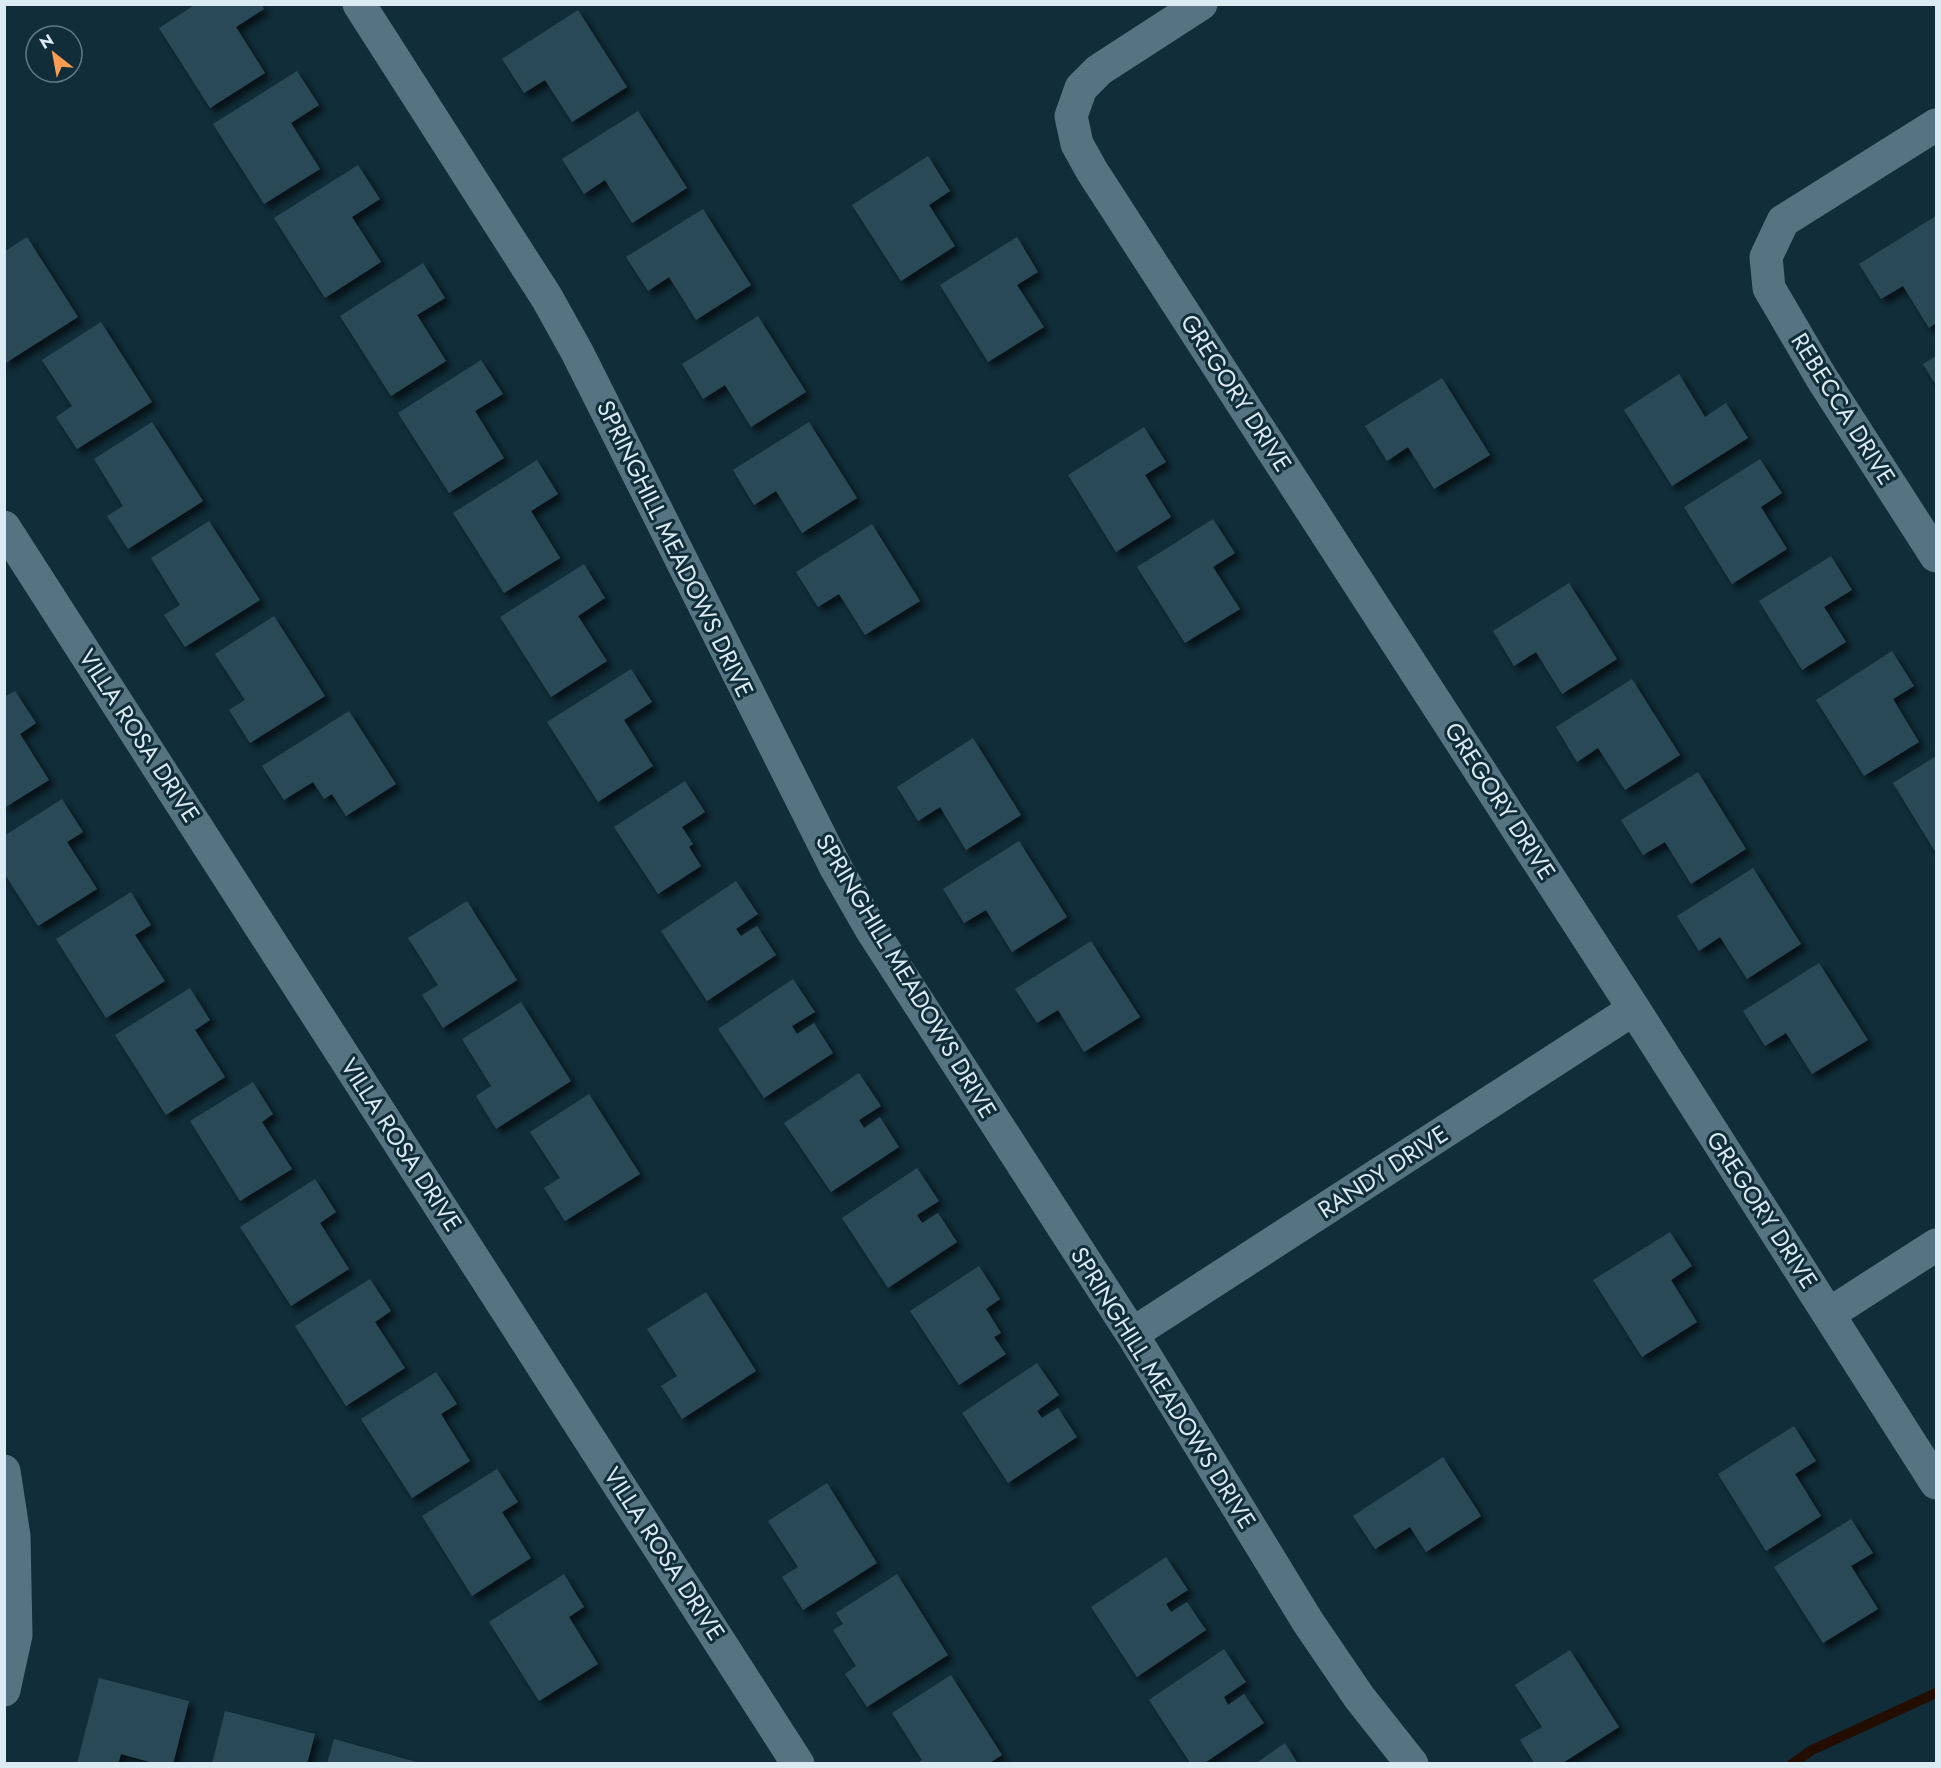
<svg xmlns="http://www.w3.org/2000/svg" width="1941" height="1768" viewBox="0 0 1941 1768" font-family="Jost,sans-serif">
<defs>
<filter id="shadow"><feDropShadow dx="5.5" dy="5.5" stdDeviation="3" flood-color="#0009"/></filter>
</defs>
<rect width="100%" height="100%" fill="#102d39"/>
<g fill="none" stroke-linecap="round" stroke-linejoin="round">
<path stroke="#220d00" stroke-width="10" d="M 1792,1764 L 1812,1750 L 1936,1693"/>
</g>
<path fill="#2c4957" filter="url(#shadow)" d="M 196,4 L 261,4 L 264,9 L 236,27 L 265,73 L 210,108 L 159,28 Z
M 578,10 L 627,87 L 572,122 L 545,80 L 524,93 L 502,59 Z
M 297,71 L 319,105 L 291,123 L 320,169 L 264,204 L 213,124 Z
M 638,111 L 687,188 L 632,223 L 605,180 L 584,194 L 562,159 Z
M 928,156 L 950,191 L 929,205 L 955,246 L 901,281 L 852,205 Z
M 358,165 L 380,199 L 352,217 L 381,262 L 325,298 L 274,218 Z
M 703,209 L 751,285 L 696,320 L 669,277 L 648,291 L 626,257 Z
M 1936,216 L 1936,323 L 1929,328 L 1903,286 L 1881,299 L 1859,264 Z
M 27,237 L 78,317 L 4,364 L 4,252 Z
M 1017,237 L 1038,272 L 1017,285 L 1044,327 L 988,362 L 940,285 Z
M 423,263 L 445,298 L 417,315 L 446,361 L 391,396 L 340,316 Z
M 758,316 L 806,392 L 751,427 L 725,385 L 703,399 L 682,364 Z
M 101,322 L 152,402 L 77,449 L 56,417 L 72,406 L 42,360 Z
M 1936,356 L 1936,385 L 1923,364 Z
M 481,360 L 503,394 L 475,411 L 504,458 L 449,493 L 398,413 Z
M 1679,374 L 1705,417 L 1726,403 L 1748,438 L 1672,486 L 1624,410 Z
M 1442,378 L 1490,455 L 1434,489 L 1408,447 L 1387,461 L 1365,426 Z
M 152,422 L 203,501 L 128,549 L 107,516 L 123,506 L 94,459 Z
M 809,422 L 857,498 L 802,533 L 776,491 L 754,505 L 733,470 Z
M 1144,427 L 1166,462 L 1145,475 L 1171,517 L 1116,552 L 1068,475 Z
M 1760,459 L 1782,493 L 1761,507 L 1787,549 L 1732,584 L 1684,507 Z
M 537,460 L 558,494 L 531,511 L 560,558 L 504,593 L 453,513 Z
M 1213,519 L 1235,553 L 1213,567 L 1240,609 L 1185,643 L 1137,567 Z
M 209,521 L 260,600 L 185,647 L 164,615 L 180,605 L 151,558 Z
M 872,524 L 920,601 L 865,635 L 839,594 L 818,607 L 796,572 Z
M 1831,556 L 1852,590 L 1824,607 L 1846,642 L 1802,670 L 1759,601 Z
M 584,564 L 605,598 L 578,616 L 607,661 L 551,697 L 500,617 Z
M 1569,583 L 1617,659 L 1562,694 L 1536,652 L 1514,666 L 1493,631 Z
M 274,616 L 325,696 L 250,743 L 229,710 L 245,700 L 215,654 Z
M 1892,651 L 1914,686 L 1893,699 L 1919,742 L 1864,776 L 1816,700 Z
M 631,669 L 652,702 L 624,720 L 653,766 L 598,802 L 547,722 Z
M 1632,679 L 1680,755 L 1625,790 L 1598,748 L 1577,762 L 1556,727 Z
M 15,691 L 36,723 L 20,734 L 49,780 L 4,808 L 4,697 Z
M 349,711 L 396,784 L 346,816 L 332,794 L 324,799 L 313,782 L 284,800 L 262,766 Z
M 973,738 L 1021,815 L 966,850 L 940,807 L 918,821 L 897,787 Z
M 1936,756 L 1936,853 L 1893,783 Z
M 1698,772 L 1746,849 L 1691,884 L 1665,842 L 1643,855 L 1621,820 Z
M 685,781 L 705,812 L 682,827 L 693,844 L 689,847 L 701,866 L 658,894 L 614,827 Z
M 62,799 L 83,832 L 67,842 L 97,889 L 38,926 L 4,873 L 4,836 Z
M 1019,841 L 1067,917 L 1012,952 L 986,910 L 964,923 L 943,889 Z
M 1753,868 L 1801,944 L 1747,979 L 1720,937 L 1699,951 L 1677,916 Z
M 736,881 L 758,914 L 736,929 L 741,936 L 757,926 L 776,955 L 707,1001 L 661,931 Z
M 131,892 L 151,925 L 135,935 L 165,981 L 106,1018 L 56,939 Z
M 467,901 L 517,980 L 443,1028 L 422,995 L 438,985 L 408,938 Z
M 1091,941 L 1140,1017 L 1084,1052 L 1058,1010 L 1037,1023 L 1015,989 Z
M 1819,963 L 1868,1040 L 1812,1074 L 1786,1033 L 1765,1046 L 1743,1011 Z
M 793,979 L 815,1012 L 792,1026 L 797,1034 L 814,1023 L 833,1053 L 764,1098 L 718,1029 Z
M 190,988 L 210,1020 L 195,1030 L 225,1077 L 166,1115 L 115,1035 Z
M 521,1002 L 571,1081 L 496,1129 L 476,1096 L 491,1086 L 462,1039 Z
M 859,1073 L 881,1106 L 859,1120 L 864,1128 L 880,1117 L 899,1147 L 831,1192 L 784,1123 Z
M 253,1082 L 273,1114 L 262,1122 L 292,1169 L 240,1201 L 190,1121 Z
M 589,1094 L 640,1174 L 565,1221 L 544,1188 L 560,1178 L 530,1132 Z
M 917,1168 L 939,1201 L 917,1215 L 922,1223 L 938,1213 L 957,1242 L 888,1288 L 842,1218 Z
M 315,1179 L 336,1212 L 320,1223 L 349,1269 L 291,1306 L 240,1227 Z
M 1670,1232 L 1692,1266 L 1671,1280 L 1697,1322 L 1642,1357 L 1593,1280 Z
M 979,1266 L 1000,1299 L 986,1309 L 1001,1333 L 994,1337 L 1006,1354 L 959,1385 L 910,1311 Z
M 370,1279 L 391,1311 L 375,1322 L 405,1368 L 346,1406 L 295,1326 Z
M 706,1292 L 756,1371 L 682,1419 L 661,1386 L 677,1376 L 647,1329 Z
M 1037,1363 L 1059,1395 L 1037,1411 L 1042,1418 L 1058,1408 L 1077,1437 L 1008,1483 L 962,1413 Z
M 436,1372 L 457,1404 L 441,1414 L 470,1461 L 412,1498 L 361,1419 Z
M 1794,1426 L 1816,1461 L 1795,1474 L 1821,1516 L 1766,1551 L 1718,1474 Z
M 1443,1457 L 1481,1516 L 1426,1552 L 1410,1527 L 1375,1549 L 1353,1516 Z
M 497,1469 L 518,1502 L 502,1512 L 531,1558 L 472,1596 L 422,1516 Z
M 827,1483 L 877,1563 L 803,1610 L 782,1577 L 798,1567 L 768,1521 Z
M 1851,1519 L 1873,1553 L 1851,1566 L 1878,1609 L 1823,1643 L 1774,1567 Z
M 1166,1557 L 1188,1590 L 1166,1604 L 1171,1612 L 1187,1602 L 1206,1630 L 1137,1677 L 1091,1607 Z
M 564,1574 L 584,1607 L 569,1617 L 598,1664 L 539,1701 L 489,1622 Z
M 897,1574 L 948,1655 L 867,1707 L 845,1674 L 856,1666 L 833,1630 L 843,1624 L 836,1613 Z
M 1224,1649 L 1246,1682 L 1224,1697 L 1228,1705 L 1244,1694 L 1264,1723 L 1203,1764 L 1191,1764 L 1149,1700 Z
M 1570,1650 L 1619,1727 L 1561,1764 L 1535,1764 L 1520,1740 L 1542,1727 L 1515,1685 Z
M 951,1675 L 1002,1755 L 988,1764 L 916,1764 L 922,1760 L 892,1713 Z
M 99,1678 L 189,1701 L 173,1764 L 157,1764 L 121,1754 L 118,1764 L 77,1764 Z
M 225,1711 L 315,1734 L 307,1764 L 212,1764 Z
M 334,1739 L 420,1763 L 419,1764 L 327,1764 Z
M 1285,1743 L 1298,1764 L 1255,1764 Z"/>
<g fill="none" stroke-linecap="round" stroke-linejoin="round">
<path stroke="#557381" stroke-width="33" d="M 359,4 L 547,298 L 577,352 L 836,868 L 871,929 L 1132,1334 L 1308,1622 L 1359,1697 L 1412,1764
M 1201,4 L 1099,70 L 1081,88 L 1071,116 L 1077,144 L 1092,171 L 1634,1009 L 1936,1483
M 1936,125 L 1783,221 L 1766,257 L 1769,288 L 1821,377 L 1936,556
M 4,527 L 798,1764
M 1829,1314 L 1936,1245
M 1132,1334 L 1634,1009
M 4,1471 L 14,1536 L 16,1635 L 4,1690"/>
</g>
<g text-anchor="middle" stroke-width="6" stroke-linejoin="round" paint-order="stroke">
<g font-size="24" fill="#daebf3" stroke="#102d39">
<text transform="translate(1236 393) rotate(57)" y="8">GREGORY DRIVE</text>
<text transform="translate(1843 409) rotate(58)" y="8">REBECCA DRIVE</text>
<text transform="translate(675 549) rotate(64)" y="8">SPRINGHILL MEADOWS DRIVE</text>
<text transform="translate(139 736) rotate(57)" y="8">VILLA ROSA DRIVE</text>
<text transform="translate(1500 801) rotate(57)" y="8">GREGORY DRIVE</text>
<text transform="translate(906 976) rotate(59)" y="8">SPRINGHILL MEADOWS DRIVE</text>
<text transform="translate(401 1145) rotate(57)" y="8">VILLA ROSA DRIVE</text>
<text transform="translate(1383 1172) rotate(-33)" y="8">RANDY DRIVE</text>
<text transform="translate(1762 1210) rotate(57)" y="8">GREGORY DRIVE</text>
<text transform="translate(1163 1388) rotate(58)" y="8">SPRINGHILL MEADOWS DRIVE</text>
<text transform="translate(664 1554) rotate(57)" y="8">VILLA ROSA DRIVE</text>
</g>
</g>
<rect width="1941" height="1768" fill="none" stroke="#daebf3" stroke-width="12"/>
<g transform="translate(54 54) rotate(329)"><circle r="28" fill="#102d39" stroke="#617983" stroke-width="1.5"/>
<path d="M0-4.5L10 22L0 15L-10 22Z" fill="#fc9d53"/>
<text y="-9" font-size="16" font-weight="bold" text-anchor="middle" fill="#daebf3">N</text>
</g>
</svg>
